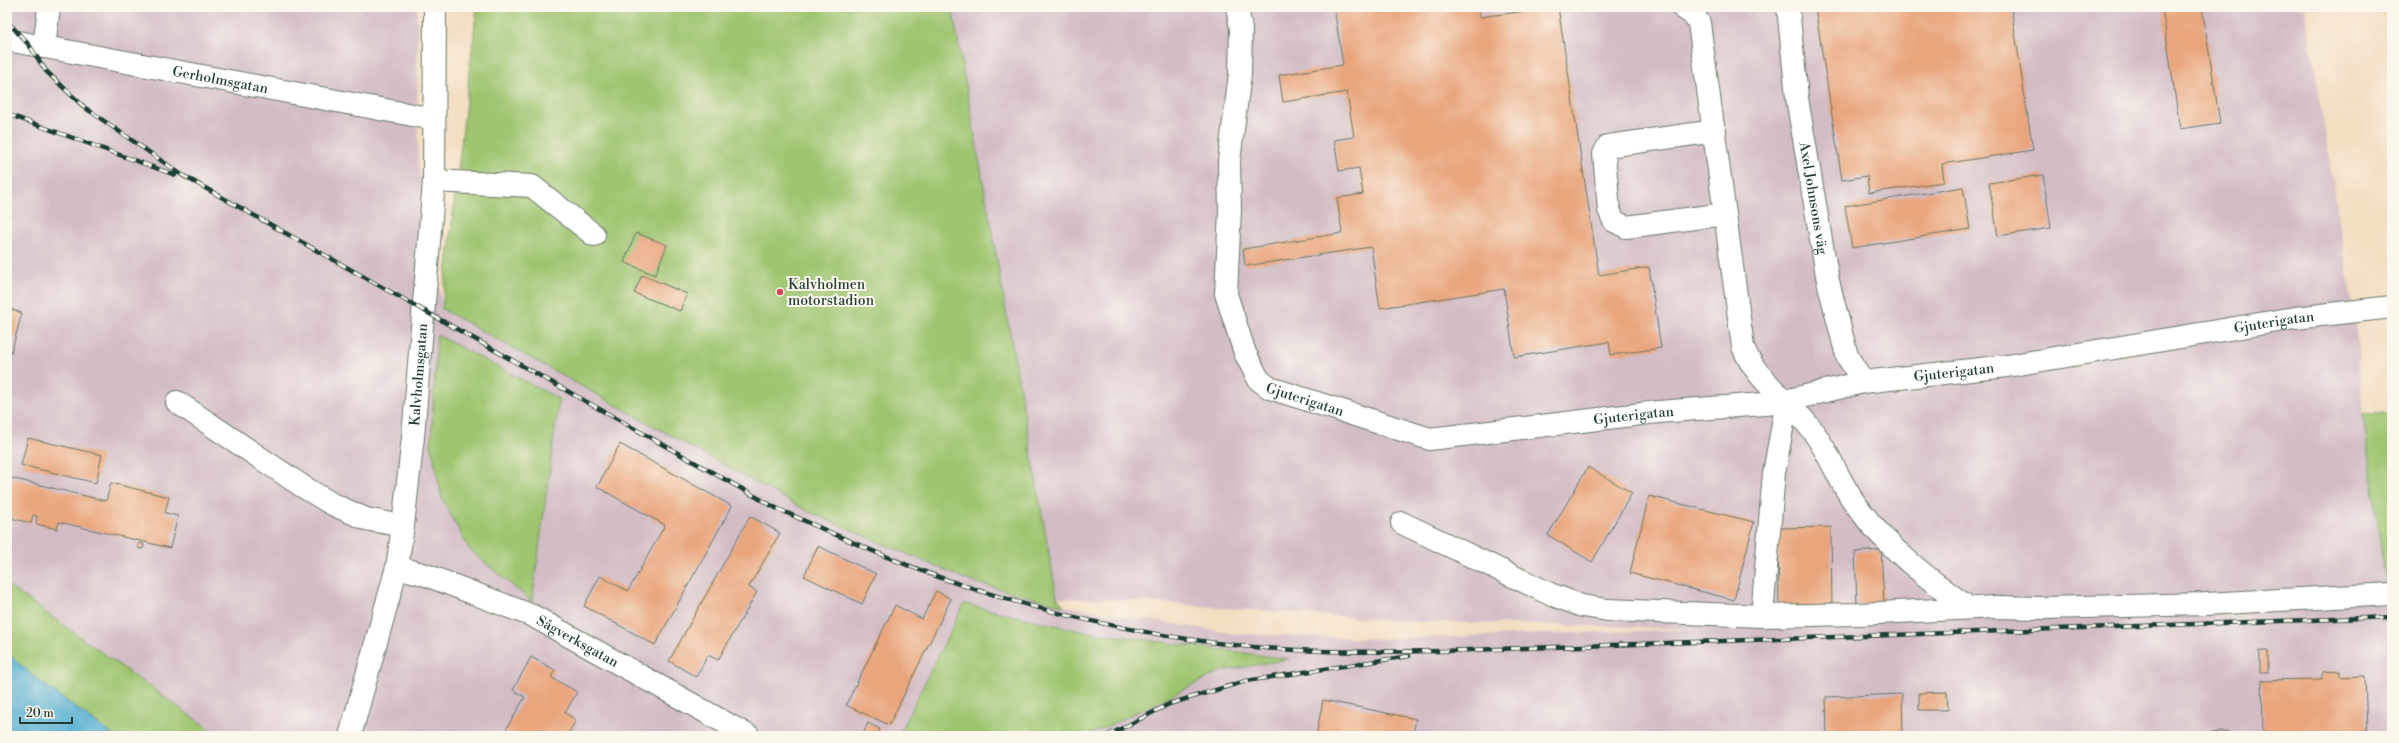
<svg xmlns="http://www.w3.org/2000/svg" width="2399" height="743" viewBox="0 0 2399 743" font-family="'Libre Bodoni',serif">
<rect width="100%" height="100%" fill="#fbf7ec"/>
<filter id="ink" filterUnits="userSpaceOnUse"><feTurbulence type="fractalNoise" baseFrequency=".025" numOctaves="2"/><feDisplacementMap in="SourceGraphic" scale="8" xChannelSelector="R" yChannelSelector="G"/><feConvolveMatrix kernelMatrix="1 2 1 2 8 2 1 2 1" color-interpolation-filters="sRGB"/></filter>
<filter id="wash" filterUnits="userSpaceOnUse"><feTurbulence type="fractalNoise" baseFrequency=".012" numOctaves="4" result="noise"/><feDisplacementMap in="SourceGraphic" scale="16" xChannelSelector="R" yChannelSelector="G"/><feGaussianBlur stdDeviation="0.9" result="paint"/><feColorMatrix in="noise" values="0 0 0 0 0 0 0 0 0 0 0 0 0 0 0 0 0 1.4 0 .05"/><feComposite in="paint" operator="in"/></filter>
<g filter="url(#wash)">
<rect width="100%" height="100%" fill="#f3dec1"/>
<path fill="#d2bdc6" d="M 7,7 L 417,7 L 418,162 L 443,309 L 970,581 L 1064,606 L 1236,634 L 1381,639 L 1703,629 L 1399,621 L 1108,599 L 1057,598 L 952,7 L 2305,7 L 2356,327 L 2363,415 L 2388,600 L 2392,600 L 2392,736 L 1146,736 L 1147,731 L 1136,736 L 1087,736 L 1222,671 L 1287,659 L 1080,631 L 965,604 L 898,736 L 219,736 L 7,585 Z"/>
<path fill="#9ec570" stroke="#5e8152" d="M 477,7 L 952,7 L 1057,598 L 1064,606 L 970,581 L 809,512 L 442,309 Z
M 437,335 L 559,399 L 532,602 L 469,549 L 442,498 L 431,445 Z
M 2392,412 L 2392,600 L 2388,600 L 2363,415 Z
M 7,585 L 219,736 L 114,736 L 33,676 L 7,652 Z
M 964,604 L 1080,631 L 1289,659 L 1222,671 L 1087,736 L 898,736 Z"/>
<path fill="#53add1" stroke="#397582" d="M 7,652 L 33,676 L 114,736 L 7,736 Z"/>
<g id="blocks">
<path fill="#e9a57b" d="M 1334,7 L 1478,7 L 1480,17 L 1558,7 L 1599,275 L 1649,267 L 1661,348 L 1611,355 L 1609,342 L 1514,357 L 1504,289 L 1380,308 L 1371,247 L 1245,266 L 1243,249 L 1342,233 L 1337,198 L 1363,194 L 1359,168 L 1339,171 L 1334,140 L 1354,137 L 1347,92 L 1283,102 L 1279,75 L 1343,65 Z
M 1815,7 L 2011,7 L 2033,150 L 1942,164 L 1944,182 L 1869,193 L 1867,176 L 1842,180 Z
M 2162,7 L 2202,7 L 2220,123 L 2180,129 Z
M 2043,175 L 2051,228 L 1998,236 L 1989,183 Z
M 1963,187 L 1970,229 L 1852,248 L 1845,206 Z
M 636,233 L 667,245 L 655,275 L 624,262 Z
M 642,275 L 687,294 L 680,311 L 634,293 Z
M 7,308 L 22,313 L 11,353 L 7,352 Z
M 28,438 L 102,455 L 96,483 L 21,465 Z
M 620,444 L 732,506 L 655,645 L 584,606 L 600,576 L 628,591 L 665,525 L 597,487 Z
M 1588,467 L 1632,493 L 1592,562 L 1548,535 Z
M 7,477 L 106,501 L 111,483 L 169,497 L 165,513 L 178,516 L 170,548 L 59,522 L 57,529 L 36,524 L 37,516 L 33,515 L 31,523 L 10,518 L 12,510 L 7,509 Z
M 1649,496 L 1754,522 L 1734,600 L 1630,573 Z
M 750,516 L 780,533 L 749,587 L 757,592 L 718,660 L 708,655 L 696,677 L 669,661 Z
M 1831,527 L 1832,608 L 1779,609 L 1778,528 Z
M138 546a3 3 0 1 1 6 0a3 3 0 1 1-6 0Z
M 818,546 L 876,574 L 862,604 L 804,576 Z
M 1881,550 L 1884,603 L 1857,605 L 1855,552 Z
M 936,591 L 951,599 L 889,725 L 846,705 L 895,605 L 922,619 Z
M 2260,651 L 2268,651 L 2268,672 L 2260,672 Z
M 531,657 L 555,670 L 551,677 L 577,692 L 565,713 L 576,720 L 567,736 L 514,736 L 505,731 L 525,697 L 513,690 Z
M 2340,671 L 2340,677 L 2365,676 L 2367,736 L 2263,736 L 2262,680 L 2322,679 L 2322,672 Z
M 1947,692 L 1948,710 L 1919,710 L 1919,693 Z
M 1902,694 L 1903,736 L 1827,736 L 1826,697 Z
M 1323,700 L 1416,719 L 1413,736 L 1316,736 Z
M 868,723 L 880,729 L 877,736 L 862,736 Z
M 2228,732 L 2228,736 L 2138,736 L 2138,735 Z"/>
</g>
</g>
<g filter="url(#ink)">
<use href="#blocks" fill-opacity="0" stroke="#697565" stroke-width="1"/>
<g fill="none" stroke-linecap="round" stroke-linejoin="round">
<g stroke="#697565" stroke-width="24">
<g id="minor">
<path id="s1" d="M 1237,7 L 1241,29 L 1240,74 L 1229,161 L 1230,210 L 1226,294 L 1245,353 L 1259,380 L 1270,388 L 1430,439 L 1658,412 L 1777,403 L 1863,382 L 2007,366 L 2295,318 L 2392,307"/>
<path d="M 1682,7 L 1694,15 L 1699,23 L 1743,347 C 1757,382 1790,401 1812,430 C 1830,453 1839,483 1857,506 C 1886,547 1929,580 1969,608"/>
<path id="s2" d="M 1788,7 L 1797,98 L 1828,281 L 1847,356 L 1863,382"/>
<path id="s3" d="M 7,40 L 434,119"/>
<path d="M 44,47 L 49,7"/>
<path d="M 1715,131 L 1608,146 L 1604,154 L 1609,210 L 1614,221 L 1626,227 L 1725,214"/>
<path d="M 434,181 L 532,186 L 594,235"/>
<path d="M 177,402 L 302,486 L 332,504 L 366,519 L 403,526"/>
<path d="M 1402,523 L 1550,594 L 1582,606 L 1608,610 L 1762,616 L 1859,614 L 1995,607 L 2043,608 L 2205,604 L 2392,594"/>
<path id="s4" d="M 397,567 L 426,575 L 533,616 L 749,736"/>
<path d="M 1762,616 L 1774,473 L 1787,401"/>
<path id="s5" d="M 350,736 L 397,567 L 403,526 L 413,437 L 434,181 L 435,7"/>
</g>
</g>
<use href="#minor" stroke="#fff" stroke-width="22"/>
<g stroke="#1f3d34" stroke-width="4.5">
<path id="rail" d="M 7,21 L 29,45 L 46,71 L 84,107 L 182,175 L 776,508 C 839,536 902,566 968,587 C 1057,616 1150,636 1242,646 C 1309,653 1376,652 1443,651 L 2392,617
M 7,114 L 175,175
M 1107,736 L 1169,704 L 1246,681 L 1409,656"/>
</g>
<use href="#rail" stroke="#fbf7ec" stroke-width="3" stroke-dasharray="9" stroke-linecap="butt"/>
</g>
</g>
<circle fill="#d1495b" stroke="#fbf7ec" stroke-width="1.5" cx="780" cy="292" r="4"/>
<g text-anchor="middle" stroke-width="4" stroke-linejoin="round" paint-order="stroke">
<g font-size="14" fill="#1f3d34" stroke="#fbf7ec">
<text dy="5" stroke="none"><textPath href="#s3" startOffset="217">Gerholmsgatan</textPath></text>
<text dy="5" stroke="none"><textPath href="#s2" startOffset="193">Axel Johnsons väg</textPath></text>
<text dy="5" stroke="none"><textPath href="#s1" startOffset="1415">Gjuterigatan</textPath></text>
<text dy="5" stroke="none"><textPath href="#s1" startOffset="1091">Gjuterigatan</textPath></text>
<text dy="5" stroke="none"><textPath href="#s5" startOffset="369">Kalvholmsgatan</textPath></text>
<text dy="5" stroke="none"><textPath href="#s1" startOffset="431">Gjuterigatan</textPath></text>
<text dy="5" stroke="none"><textPath href="#s1" startOffset="767">Gjuterigatan</textPath></text>
<text dy="5" stroke="none"><textPath href="#s4" startOffset="196">Sågverksgatan</textPath></text>
</g>
<g font-size="14" fill="#1f3d34" stroke="#fbf7ec" text-anchor="start">
<text x="788" y="289">Kalvholmen<tspan x="788" dy="16">motorstadion</tspan></text>
</g>
</g>
<rect width="2399" height="743" fill="none" stroke="#fbf7ec" stroke-width="24"/>
<path d="M20 717v6h52v-6" fill="none" stroke="#1f3d34" stroke-width="2"/>
<text x="26" y="717" font-size="12" fill="#1f3d34" stroke="#fbf7ec" stroke-width="3" paint-order="stroke">20 m</text>
</svg>
